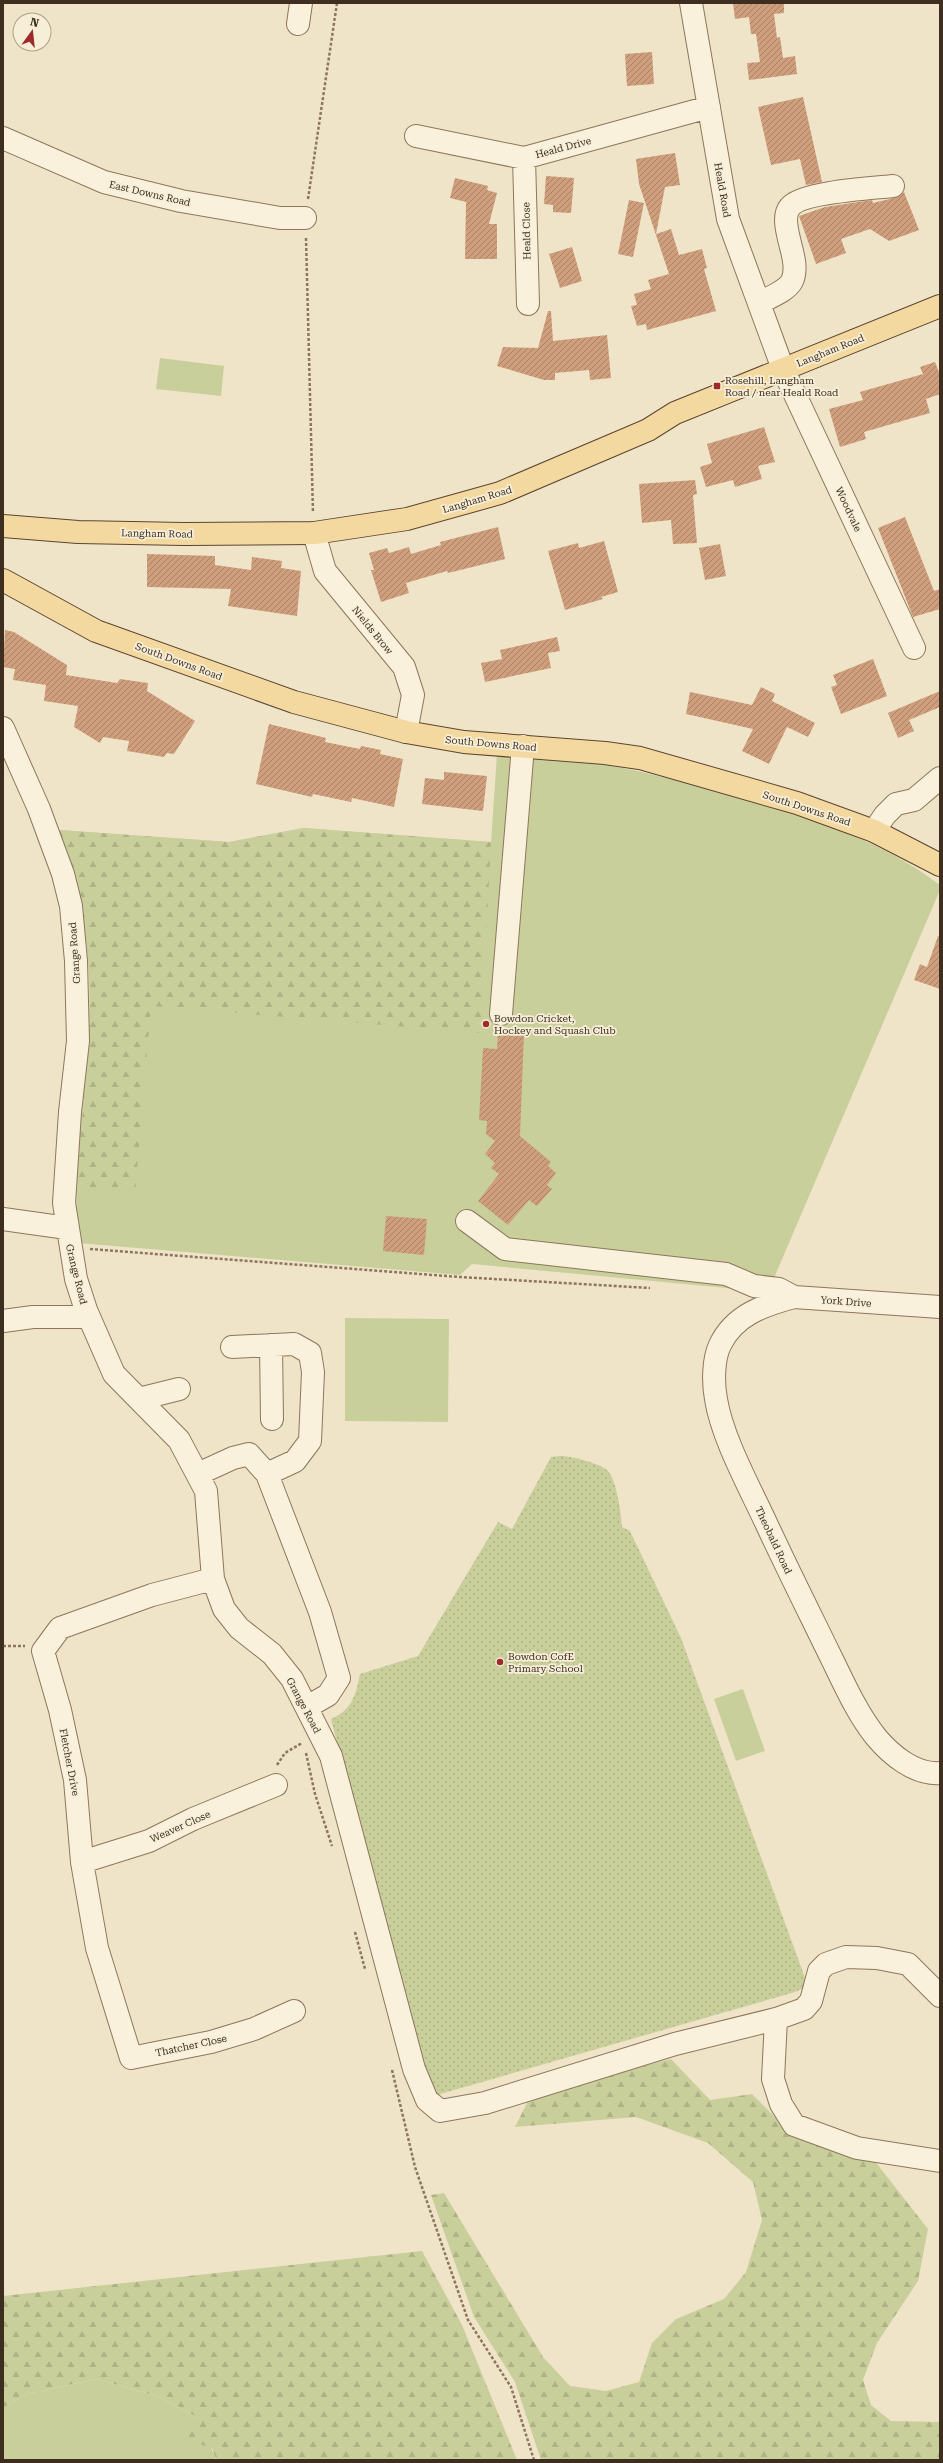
<svg xmlns="http://www.w3.org/2000/svg" width="943" height="2463" viewBox="0 0 943 2463" font-family="'Roboto Serif',serif">
<defs>
<pattern id="forest-firs" width="22" height="20" patternUnits="userSpaceOnUse"><rect width="22" height="20" fill="#c9cf9b"/><path d="M5 1l3.5 6h-7zM16 11l3.5 6h-7z" fill="#aeb285"/></pattern>
<pattern id="park-dots" width="8" height="8" patternUnits="userSpaceOnUse"><rect width="8" height="8" fill="#c9cf9b"/><path d="M2 2h.1M6 6h.1" fill="none" stroke="#aeb285" stroke-width="1.8" stroke-linecap="round"/></pattern>
<pattern id="building-hatch" width="6" height="6" patternUnits="userSpaceOnUse"><rect width="6" height="6" fill="#cf9f7d"/><path d="M-1 1l2-2M0 6l6-6M5 7l2-2" fill="none" stroke="#a98266"/></pattern>
</defs>
<rect width="100%" height="100%" fill="#f0e4c8"/>
<path fill="#c9cf9b" d="M 160,358 L 224,366 L 221,396 L 156,389 Z
M 497,754 C 527,757 558,758 588,762 C 645,770 700,787 756,803 C 823,823 883,842 940,885 L 940,890 L 768,1292 L 472,1264 L 460,1275 L 78,1243 C 72,1175 84,1108 88,1041 C 93,965 85,901 59,830 L 229,842 L 304,828 L 491,842 Z
M 345,1318 L 449,1319 L 448,1422 L 345,1421 Z
M 743,1689 L 765,1751 L 736,1761 L 714,1699 Z
M 96,2379 L 157,2396 L 199,2418 L 216,2460 L 3,2460 L 3,2408 L 27,2394 Z"/>
<path fill="url(#forest-firs)" d="M 304,828 L 491,842 L 481,1033 L 151,1006 L 135,1193 L 76,1188 C 82,1098 100,1005 84,915 C 79,885 69,858 59,830 L 229,842 Z
M 671,2059 L 710,2100 L 752,2094 L 790,2132 L 816,2145 L 874,2160 L 928,2229 L 918,2281 L 877,2343 L 863,2380 L 871,2405 L 891,2421 L 940,2422 L 940,2460 L 541,2460 L 515,2382 L 474,2317 L 431,2195 L 444,2193 L 543,2357 L 570,2386 L 606,2391 L 639,2382 L 652,2343 L 676,2319 L 724,2299 L 746,2272 L 762,2220 L 753,2182 L 708,2143 L 636,2117 L 515,2127 L 531,2095 Z
M 422,2251 L 462,2325 L 517,2460 L 216,2460 L 212,2448 L 187,2440 L 199,2418 L 157,2396 L 96,2379 L 27,2394 L 3,2408 L 3,2296 Z"/>
<path fill="url(#park-dots)" d="M 560,1456 C 571,1456 599,1463 607,1470 C 617,1480 621,1513 622,1527 L 630,1531 L 681,1638 L 808,1986 L 795,1992 L 437,2095 L 422,2062 L 331,1719 C 352,1710 356,1695 360,1674 L 418,1656 L 498,1522 L 512,1529 L 551,1457 Z"/>
<path fill="url(#building-hatch)" d="M 733,3 L 784,3 L 784,13 L 774,14 L 777,38 L 780,37 L 783,58 L 795,56 L 797,74 L 749,80 L 747,63 L 760,62 L 756,34 L 751,34 L 749,17 L 735,19 Z
M 652,52 L 654,84 L 627,86 L 625,54 Z
M 803,97 L 822,182 L 806,185 L 800,159 L 771,165 L 758,107 Z
M 675,153 L 680,185 L 665,187 L 656,234 L 671,229 L 679,255 L 702,249 L 707,268 L 704,269 L 716,311 L 647,330 L 646,324 L 637,326 L 631,306 L 637,305 L 634,294 L 651,289 L 648,280 L 669,274 L 639,184 L 636,159 Z
M 546,176 L 574,178 L 571,213 L 553,212 L 553,205 L 544,204 Z
M 455,178 L 488,186 L 487,190 L 497,193 L 489,224 L 497,224 L 497,259 L 465,259 L 466,202 L 450,198 Z
M 904,192 L 919,230 L 889,241 L 870,229 L 841,239 L 846,253 L 816,264 L 799,216 L 825,207 L 872,200 L 873,203 L 894,198 Z
M 629,200 L 644,203 L 633,257 L 618,254 Z
M 572,247 L 582,281 L 560,288 L 549,254 Z
M 548,311 L 551,311 L 553,341 L 607,335 L 611,378 L 590,380 L 589,370 L 555,373 L 555,380 L 544,380 L 497,366 L 503,347 L 538,348 Z
M 935,362 L 940,375 L 940,394 L 926,399 L 930,413 L 864,432 L 866,439 L 840,447 L 829,409 L 863,400 L 860,392 L 923,374 L 920,367 Z
M 764,427 L 775,462 L 758,466 L 762,479 L 735,487 L 733,480 L 706,487 L 700,467 L 712,463 L 707,444 Z
M 695,480 L 697,494 L 693,495 L 697,543 L 673,544 L 671,520 L 642,523 L 639,484 Z
M 905,517 L 934,591 L 940,589 L 940,609 L 913,617 L 878,528 Z
M 498,527 L 505,559 L 448,573 L 447,571 L 406,583 L 409,593 L 381,602 L 371,570 L 374,570 L 369,553 L 387,548 L 389,553 L 409,547 L 411,554 L 441,545 L 440,542 Z
M 604,541 L 618,592 L 601,597 L 603,599 L 565,610 L 548,551 L 578,543 L 579,548 Z
M 720,544 L 726,576 L 705,580 L 699,548 Z
M 147,554 L 215,556 L 215,565 L 251,570 L 252,557 L 282,561 L 281,568 L 301,571 L 297,616 L 228,606 L 231,589 L 147,587 Z
M 5,630 L 14,632 L 67,665 L 66,675 L 117,683 L 120,679 L 148,683 L 147,691 L 195,721 L 174,754 L 167,753 L 164,757 L 127,751 L 129,741 L 103,737 L 100,743 L 74,727 L 78,706 L 44,701 L 46,685 L 13,680 L 15,669 L 3,667 Z
M 557,637 L 560,651 L 548,653 L 551,668 L 485,682 L 481,663 L 502,659 L 500,650 Z
M 873,659 L 887,696 L 841,714 L 831,687 L 837,685 L 833,675 Z
M 761,687 L 775,694 L 772,701 L 815,723 L 808,737 L 787,727 L 769,764 L 742,751 L 753,729 L 686,714 L 690,692 L 752,705 Z
M 940,691 L 940,707 L 909,720 L 914,731 L 898,738 L 888,713 Z
M 269,724 L 326,738 L 325,742 L 360,749 L 361,746 L 381,750 L 380,754 L 403,759 L 394,807 L 352,798 L 351,802 L 313,794 L 312,797 L 256,784 Z
M 444,772 L 487,776 L 483,811 L 422,804 L 425,778 L 444,780 Z
M 938,936 L 940,936 L 940,989 L 914,980 L 920,964 L 927,967 Z
M 498,1033 L 524,1034 L 520,1136 L 551,1162 L 548,1166 L 556,1173 L 547,1185 L 552,1189 L 537,1206 L 529,1200 L 508,1225 L 478,1201 L 499,1174 L 491,1168 L 495,1163 L 485,1154 L 495,1141 L 486,1134 L 487,1121 L 479,1120 L 483,1048 L 497,1049 Z
M 386,1216 L 427,1219 L 424,1255 L 383,1251 Z"/>
<g fill="none" stroke-linecap="round" stroke-linejoin="round">
<g stroke="#8d765c" stroke-width="24">
<path id="minor" d="M 691,3 L 728,219 L 783,369 L 914,648
M 298,24 L 301,3
M 416,136 L 524,158 L 709,107
M 3,138 L 104,182 L 181,201 L 280,218 L 305,218
M 524,158 L 528,304
M 759,303 C 768,298 787,291 792,281 C 798,268 792,252 789,239 C 787,230 783,215 790,207 C 801,192 874,188 893,186
M 314,533 L 325,571 L 404,667 L 413,695 L 406,732
M 3,728 L 39,809 L 63,874 L 71,906 L 76,961 L 78,1041 L 70,1112 L 64,1203 L 76,1279 L 86,1310 L 114,1374 L 179,1440 L 206,1491 L 213,1579 L 224,1609 L 239,1628 L 272,1654 L 292,1679 L 331,1756 L 414,2069 L 427,2100 L 440,2111 L 485,2103 L 675,2044 L 776,2019 L 804,2009 L 811,2001 L 819,1971 L 826,1964 L 846,1957 L 877,1958 L 908,1964 L 940,1996
M 874,831 L 885,815 L 896,804 L 914,800 L 940,778
M 501,1014 L 523,746
M 3,1219 L 67,1228
M 467,1221 L 505,1249 L 726,1274 L 754,1286 L 779,1289 L 794,1297 L 940,1307
M 794,1297 C 764,1305 734,1315 720,1345 C 713,1359 713,1384 716,1399 C 722,1438 750,1488 767,1525 C 787,1568 808,1610 829,1653 C 843,1681 856,1712 876,1737 C 891,1755 915,1775 940,1773
M 3,1321 L 33,1317 L 89,1317
M 271,1345 L 272,1419
M 232,1347 L 294,1344 L 310,1353 L 313,1372 L 310,1441 L 295,1461 L 267,1474
M 139,1399 L 179,1389
M 198,1474 L 233,1458 L 249,1454 L 267,1474 L 320,1612 L 339,1678 L 328,1695 L 307,1707
M 213,1579 L 152,1595 L 60,1628 L 43,1651 L 60,1710 L 75,1780 L 82,1862 L 97,1948 L 131,2058 L 211,2042 L 254,2029 L 294,2011
M 82,1862 L 149,1841 L 193,1819 L 276,1785
M 776,2019 L 773,2079 L 781,2104 L 794,2125 L 857,2148 L 940,2161"/>
</g>
<g stroke="#5b4430" stroke-width="24">
<path id="major" d="M 3,526 L 78,532 L 184,534 L 314,533 L 407,519 L 500,493 L 648,430 L 675,413 L 940,306
M 3,580 L 96,631 L 294,702 L 406,732 L 464,742 L 605,753 L 640,758 L 797,803 L 874,831 L 940,865"/>
</g>
<path stroke="#8d765c" stroke-width="2.5" stroke-dasharray="3 2" stroke-linecap="butt" d="M 308,199 L 337,3
M 306,238 L 313,513
M 90,1249 L 460,1277 L 650,1288
M 3,1646 L 25,1646
M 306,1753 L 315,1794 L 332,1846
M 277,1765 L 285,1753 L 302,1743
M 355,1932 L 365,1969
M 392,2070 L 415,2167 L 468,2320 L 511,2387 L 534,2460"/>
<use href="#minor" stroke="#faf1dc" stroke-width="22"/>
<use href="#major" stroke="#f3d9a0" stroke-width="22"/>
</g>
<g fill="#9e2a2b" stroke="#f7eed8" stroke-width="1.5">
<rect x="713" y="382" width="8" height="8" rx="2"/>
<circle cx="486" cy="1024" r="4"/>
<circle cx="500" cy="1662" r="4"/>
</g>
<g text-anchor="middle" stroke-width="3.5" stroke-linejoin="round" paint-order="stroke">
<g font-size="10" fill="#3d2e20" stroke="#f7eed8">
<text transform="translate(563 147) rotate(-15)" y="4">Heald Drive</text>
<text transform="translate(723 190) rotate(80)" y="4">Heald Road</text>
<text transform="translate(150 193) rotate(13)" y="4">East Downs Road</text>
<text transform="translate(526 231) rotate(-91)" y="4">Heald Close</text>
<text transform="translate(830 350) rotate(-22)" y="4">Langham Road</text>
<text transform="translate(477 499) rotate(-17)" y="4">Langham Road</text>
<text transform="translate(849 509) rotate(65)" y="4">Woodvale</text>
<text transform="translate(157 533) rotate(1)" y="4">Langham Road</text>
<text transform="translate(373 630) rotate(51)" y="4">Nields Brow</text>
<text transform="translate(179 661) rotate(20)" y="4">South Downs Road</text>
<text transform="translate(491 743) rotate(5)" y="4">South Downs Road</text>
<text transform="translate(807 808) rotate(18)" y="4">South Downs Road</text>
<text transform="translate(74 953) rotate(-94)" y="4">Grange Road</text>
<text transform="translate(77 1274) rotate(76)" y="4">Grange Road</text>
<text transform="translate(846 1301) rotate(4)" y="4">York Drive</text>
<text transform="translate(774 1540) rotate(65)" y="4">Theobald Road</text>
<text transform="translate(304 1705) rotate(62)" y="4">Grange Road</text>
<text transform="translate(70 1762) rotate(79)" y="4">Fletcher Drive</text>
<text transform="translate(180 1826) rotate(-24)" y="4">Weaver Close</text>
<text transform="translate(191 2045) rotate(-12)" y="4">Thatcher Close</text>
</g>
<g font-size="10" fill="#3d2e20" stroke="#f7eed8" text-anchor="start">
<text x="725" y="384">Rosehill, Langham<tspan x="725" dy="12">Road / near Heald Road</tspan></text>
<text x="494" y="1022">Bowdon Cricket,<tspan x="494" dy="12">Hockey and Squash Club</tspan></text>
<text x="508" y="1660">Bowdon CofE<tspan x="508" dy="12">Primary School</tspan></text>
</g>
</g>
<rect width="943" height="2463" fill="none" stroke="#3d2e20" stroke-width="8"/>
<g transform="translate(32 32) rotate(15)"><circle r="19" fill="#f7eed8" stroke="#ada18e"/>
<path d="M0-3L7 15L0 10L-7 15Z" fill="#9e2a2b"/>
<text y="-6" font-size="11" font-weight="bold" text-anchor="middle" fill="#3d2e20">N</text>
</g>
</svg>
